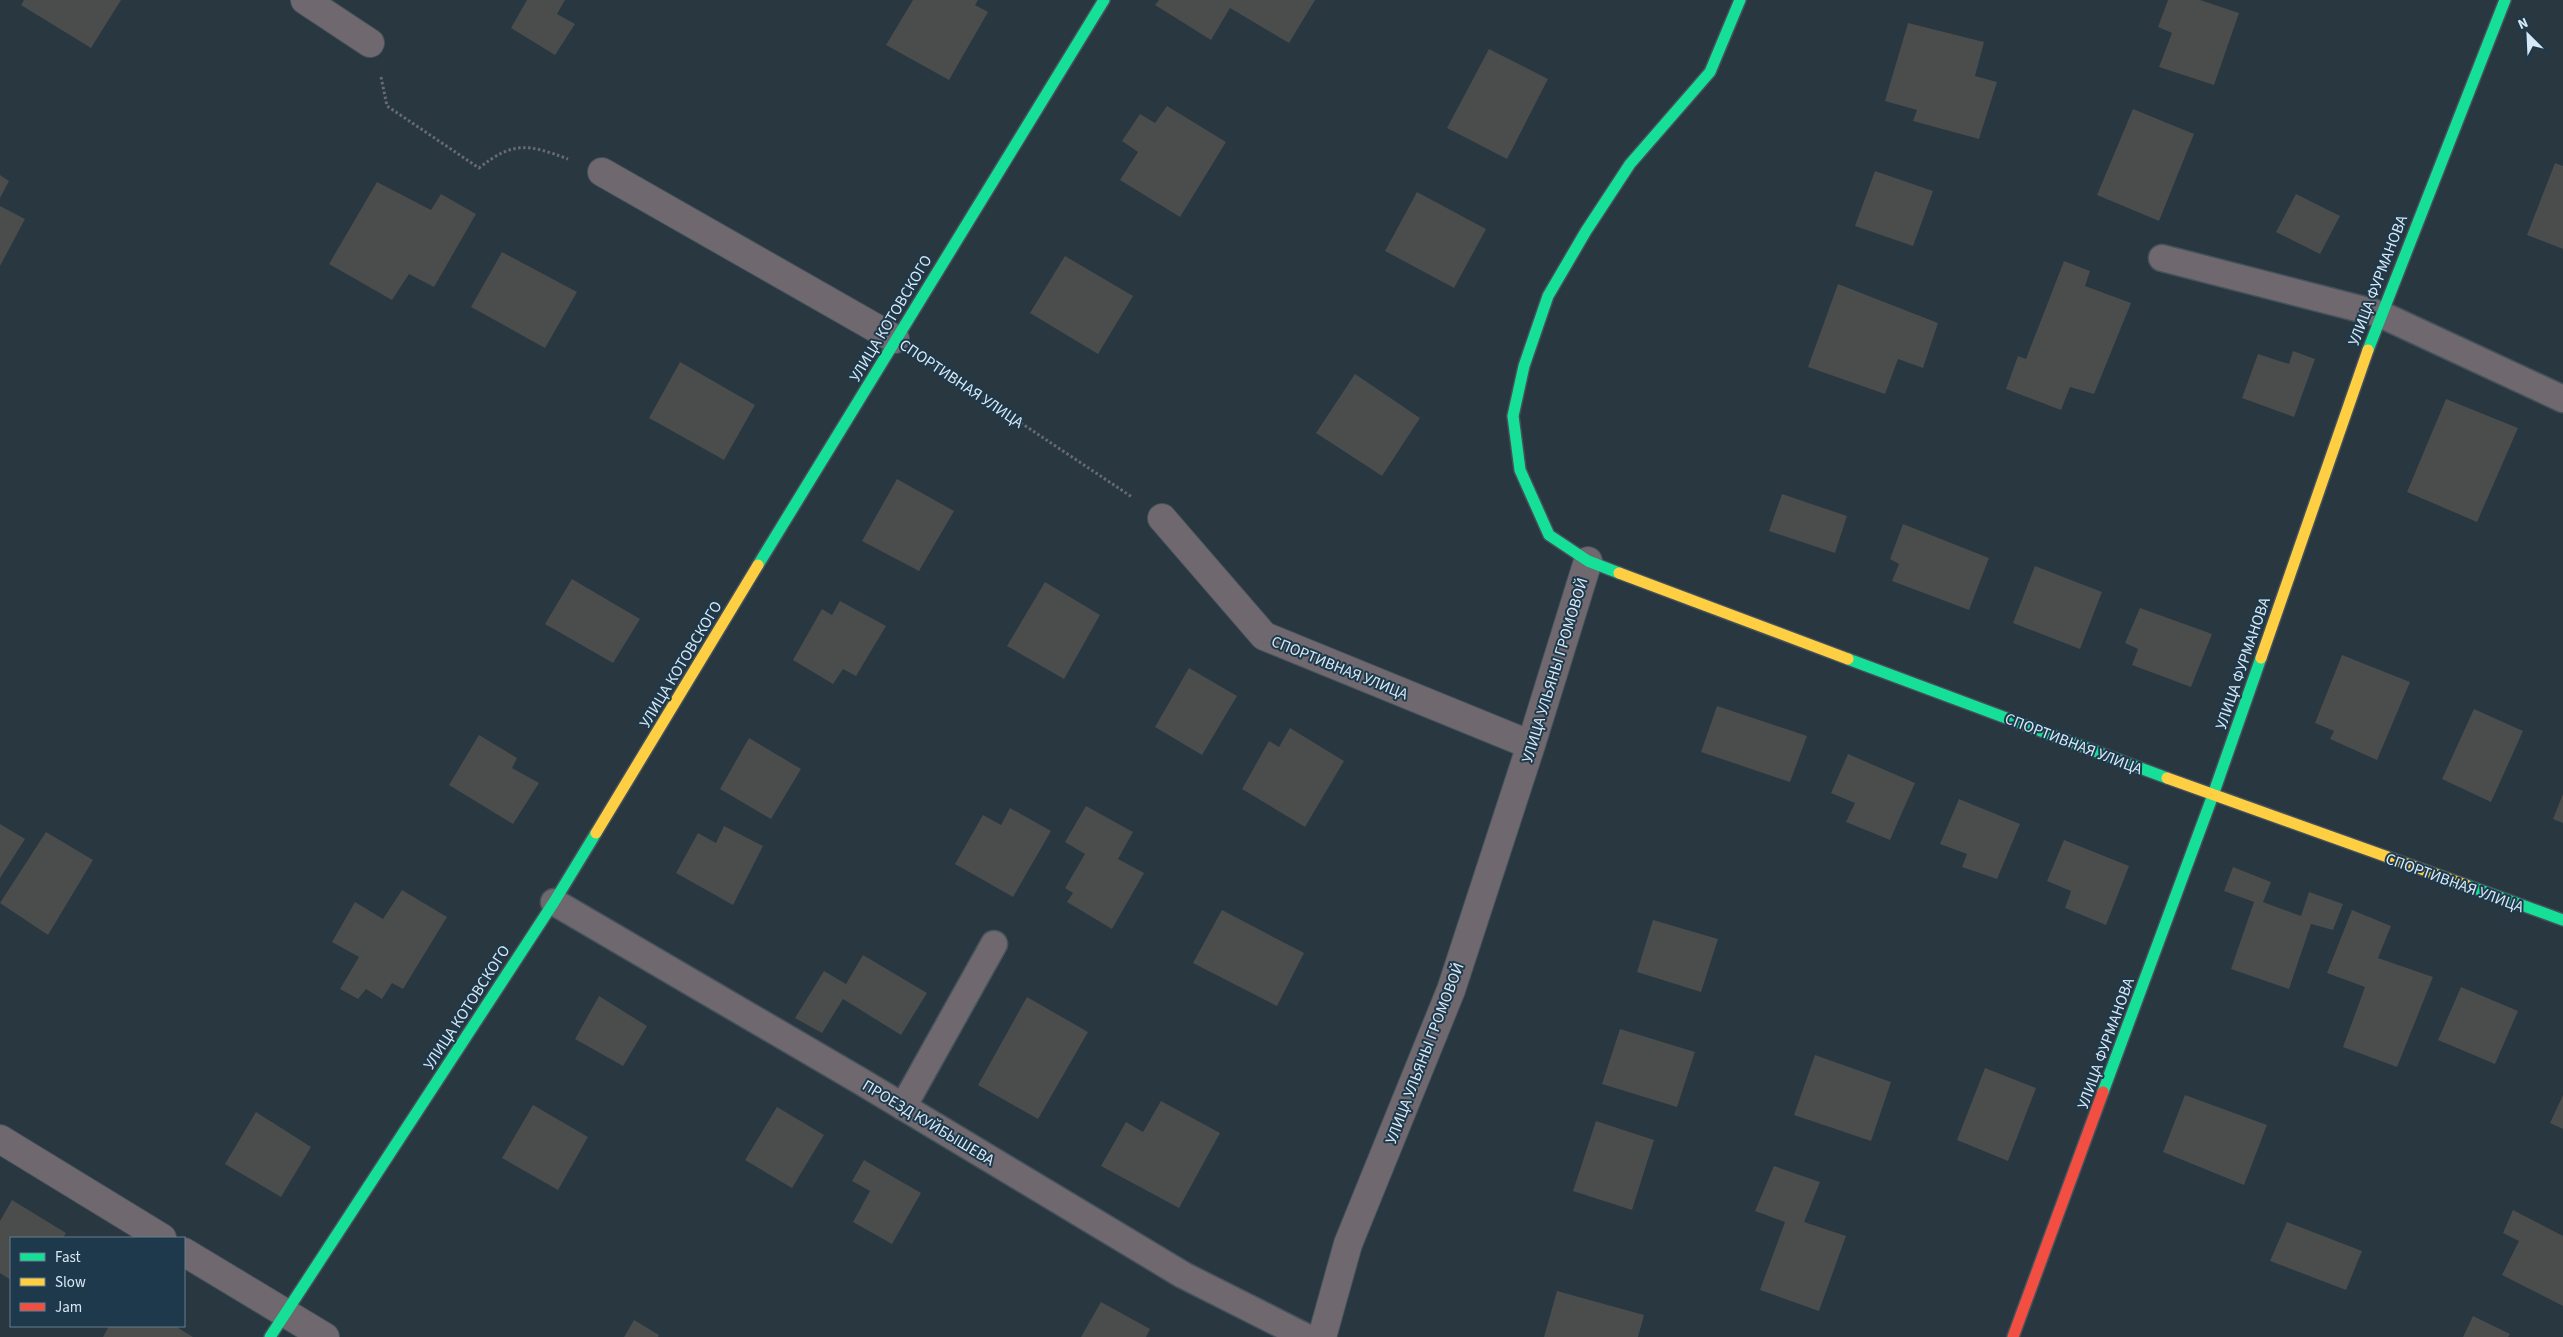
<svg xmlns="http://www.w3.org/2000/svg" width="2563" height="1337" viewBox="0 0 2563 1337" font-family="'Source Sans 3',sans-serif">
<rect width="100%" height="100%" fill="#283740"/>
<path fill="#4a4d4c" d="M 24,0 L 121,0 L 91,48 L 21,5 Z
M 527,0 L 565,0 L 557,14 L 575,24 L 555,55 L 511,28 Z
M 913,0 L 978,0 L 975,5 L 988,12 L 949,80 L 886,45 Z
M 1159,0 L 1315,0 L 1289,43 L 1230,8 L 1211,40 L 1155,5 Z
M 2168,0 L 2200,0 L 2239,13 L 2214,85 L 2159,67 L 2172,33 L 2158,27 Z
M 1908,23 L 1984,42 L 1975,76 L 1997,82 L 1979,139 L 1913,121 L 1917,110 L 1885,101 Z
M 1489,49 L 1548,79 L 1507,159 L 1447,128 Z
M 1167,106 L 1226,142 L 1180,217 L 1120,180 L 1138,152 L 1122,141 L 1140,114 L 1155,123 Z
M 2133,109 L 2194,134 L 2159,221 L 2097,195 Z
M 2555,163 L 2563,166 L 2563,249 L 2527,235 Z
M 1875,171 L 1933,191 L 1913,246 L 1855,226 Z
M 0,175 L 9,181 L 0,198 Z
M 377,182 L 431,210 L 441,194 L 476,214 L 434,287 L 409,274 L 392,300 L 329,264 Z
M 1417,192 L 1486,229 L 1454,288 L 1385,251 Z
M 2296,194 L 2340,216 L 2320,254 L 2276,232 Z
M 0,206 L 25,219 L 0,266 Z
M 502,252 L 577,292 L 545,348 L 471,307 Z
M 1065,256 L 1133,296 L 1098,354 L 1030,313 Z
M 2064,261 L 2090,271 L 2085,286 L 2131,303 L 2094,394 L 2070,387 L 2061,410 L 2006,389 L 2018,356 L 2026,359 Z
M 1838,284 L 1938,323 L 1923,368 L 1898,359 L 1885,394 L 1808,367 Z
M 2293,351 L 2315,359 L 2294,417 L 2242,398 L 2258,354 L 2289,364 Z
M 680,362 L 755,405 L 724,460 L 649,418 Z
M 1355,374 L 1420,418 L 1382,476 L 1316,433 Z
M 2446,399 L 2518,428 L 2477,522 L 2407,492 Z
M 897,479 L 954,511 L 919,571 L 862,541 Z
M 1782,494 L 1847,516 L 1835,553 L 1769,531 Z
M 1903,524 L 1989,558 L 1969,610 L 1892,581 L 1899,564 L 1890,559 Z
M 2035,566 L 2102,592 L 2080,649 L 2013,623 Z
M 572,579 L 640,619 L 613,663 L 545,624 Z
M 1045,582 L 1100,615 L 1064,679 L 1007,646 Z
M 840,601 L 886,626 L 856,676 L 843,669 L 833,684 L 793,660 L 822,609 L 832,615 Z
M 2140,608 L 2212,634 L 2191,687 L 2132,665 L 2138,649 L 2125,643 Z
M 2342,655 L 2410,682 L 2377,760 L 2330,739 L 2334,731 L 2315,723 Z
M 1189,668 L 1237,696 L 1202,755 L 1155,727 Z
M 1717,706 L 1807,736 L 1790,782 L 1701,752 Z
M 2474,709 L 2523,731 L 2491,802 L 2442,779 Z
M 1290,728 L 1344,761 L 1305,827 L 1242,789 L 1269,741 L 1279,747 Z
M 479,735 L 517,758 L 512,768 L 539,783 L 513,824 L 449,785 Z
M 749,738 L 801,769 L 771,819 L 720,789 Z
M 1848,754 L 1915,783 L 1890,840 L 1846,822 L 1855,803 L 1831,793 Z
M 2563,794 L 2563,823 L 2553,819 Z
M 1959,799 L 2020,824 L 1997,879 L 1962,867 L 1967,854 L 1940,844 Z
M 1086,806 L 1133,832 L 1118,859 L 1144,873 L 1112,929 L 1067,902 L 1073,893 L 1065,888 L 1085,854 L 1065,842 Z
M 1010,808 L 1051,831 L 1013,897 L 955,864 L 983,815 L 1001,825 Z
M 0,824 L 25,839 L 0,878 Z
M 724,826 L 763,846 L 733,905 L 676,873 L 698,833 L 716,843 Z
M 46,832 L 93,860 L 48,935 L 0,903 Z
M 2064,840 L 2129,866 L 2106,925 L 2065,908 L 2071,891 L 2047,881 Z
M 2233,867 L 2271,882 L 2263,902 L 2301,916 L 2309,892 L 2343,904 L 2333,930 L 2311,924 L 2289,989 L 2231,969 L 2254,902 L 2224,891 Z
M 402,890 L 447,917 L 403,989 L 392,983 L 382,999 L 366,989 L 358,999 L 340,989 L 359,957 L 332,942 L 355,902 L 383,919 Z
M 1222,910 L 1304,953 L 1277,1006 L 1193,963 Z
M 2352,910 L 2391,926 L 2378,958 L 2433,977 L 2397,1067 L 2343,1047 L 2365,987 L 2327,973 Z
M 1653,920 L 1718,939 L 1701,992 L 1637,972 Z
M 863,955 L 927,993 L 901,1035 L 843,999 L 822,1033 L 795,1018 L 824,971 L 846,984 Z
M 2461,987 L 2518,1011 L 2495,1064 L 2438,1040 Z
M 599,996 L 647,1026 L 623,1066 L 575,1039 Z
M 1027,997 L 1088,1032 L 1038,1119 L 978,1085 Z
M 1620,1029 L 1695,1052 L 1677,1107 L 1602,1084 Z
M 1815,1055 L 1891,1082 L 1871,1141 L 1794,1115 Z
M 1985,1068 L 2036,1088 L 2008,1161 L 1957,1140 Z
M 2185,1095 L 2267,1125 L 2244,1185 L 2163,1152 Z
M 2563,1095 L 2563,1129 L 2550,1123 Z
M 1161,1101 L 1220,1133 L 1179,1208 L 1101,1166 L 1126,1122 L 1143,1132 Z
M 533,1105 L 588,1137 L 558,1190 L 502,1158 Z
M 777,1107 L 824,1135 L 792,1188 L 745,1160 Z
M 256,1112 L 311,1147 L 281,1197 L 225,1164 Z
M 1596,1121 L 1654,1140 L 1632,1210 L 1573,1191 Z
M 864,1160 L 921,1193 L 892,1244 L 853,1222 L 870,1191 L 852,1181 Z
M 1774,1166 L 1820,1182 L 1804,1222 L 1846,1236 L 1819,1311 L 1760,1290 L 1785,1222 L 1755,1211 Z
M 12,1200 L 66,1233 L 63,1238 L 11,1238 L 11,1280 L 0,1273 L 0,1221 Z
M 2513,1210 L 2563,1236 L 2563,1306 L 2502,1275 L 2519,1241 L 2503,1233 Z
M 2287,1222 L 2362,1251 L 2346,1290 L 2270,1261 Z
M 1557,1291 L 1644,1315 L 1638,1337 L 1544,1337 Z
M 1101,1302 L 1150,1329 L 1146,1337 L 1081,1337 Z
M 2473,1316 L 2510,1334 L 2508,1337 L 2463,1337 Z
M 634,1320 L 659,1335 L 658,1337 L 624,1337 Z
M 109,1326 L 175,1326 L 193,1337 L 103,1337 Z"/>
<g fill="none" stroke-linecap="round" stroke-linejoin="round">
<g stroke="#46525b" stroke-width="29">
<path id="lane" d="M 2162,258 L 2380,314 L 2563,399
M 554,902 L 862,1082 L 1183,1275 L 1306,1337
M 903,1107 L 994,944"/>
</g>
<g stroke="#46525b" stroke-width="30">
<path id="street" d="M 305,0 L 370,43
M 602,172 L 895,339
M 1162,518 L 1264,636 L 1531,745
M 0,1139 L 162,1238
M 184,1252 L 325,1337
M 1322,1337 L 1348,1244 L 1451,990 L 1531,745 L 1588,561"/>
</g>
<g stroke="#46525b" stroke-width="14">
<path id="fast" d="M 2368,350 L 2505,0
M 758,565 L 1104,0
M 1619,573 L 1588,561 L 1549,535 L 1520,470 L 1513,416 L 1524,366 L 1548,296 L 1586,231 L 1630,164 L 1710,72 L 1740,0
M 1848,659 L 2167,778
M 2466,885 L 2563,920
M 2103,1092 L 2213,795 L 2261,658
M 270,1337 L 554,902 L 596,833"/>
</g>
<g stroke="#46525b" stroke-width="14">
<path id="slow" d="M 1619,573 L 1848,659
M 2261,658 L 2368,350
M 2167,778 L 2466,885
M 596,833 L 758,565"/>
</g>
<g stroke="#46525b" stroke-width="14">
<path id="jam" d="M 2013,1337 L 2103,1092"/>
</g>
<path stroke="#696a70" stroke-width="3" stroke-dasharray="2.5 2.5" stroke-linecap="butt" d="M 381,77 L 387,106 L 479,168 C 513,141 528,144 568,159
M 925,359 L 1132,497"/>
<use href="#lane" stroke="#6f696f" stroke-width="26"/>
<use href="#street" stroke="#6f696f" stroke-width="28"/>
<use href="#fast" stroke="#16e098" stroke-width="11"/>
<use href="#slow" stroke="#ffcf43" stroke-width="11"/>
<use href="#jam" stroke="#f24e42" stroke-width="11"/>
</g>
<g text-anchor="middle" stroke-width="4" stroke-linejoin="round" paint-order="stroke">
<g font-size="16" fill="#d9e8f5" stroke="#1d394b">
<text transform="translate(2377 280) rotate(-69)" y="6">УЛИЦА ФУРМАНОВА</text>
<text transform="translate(890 318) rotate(-59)" y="6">УЛИЦА КОТОВСКОГО</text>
<text transform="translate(962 383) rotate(34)" y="6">СПОРТИВНАЯ УЛИЦА</text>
<text transform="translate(2242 663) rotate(-71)" y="6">УЛИЦА ФУРМАНОВА</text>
<text transform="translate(680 664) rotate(-59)" y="6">УЛИЦА КОТОВСКОГО</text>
<text transform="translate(1340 667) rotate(22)" y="6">СПОРТИВНАЯ УЛИЦА</text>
<text transform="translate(1554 670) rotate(-73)" y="6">УЛИЦА УЛЬЯНЫ ГРОМОВОЙ</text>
<text transform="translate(2074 743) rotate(21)" y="6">СПОРТИВНАЯ УЛИЦА</text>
<text transform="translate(2455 882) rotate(20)" y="6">СПОРТИВНАЯ УЛИЦА</text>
<text transform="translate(466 1007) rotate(-57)" y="6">УЛИЦА КОТОВСКОГО</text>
<text transform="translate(2105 1043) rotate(-70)" y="6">УЛИЦА ФУРМАНОВА</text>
<text transform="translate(1424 1053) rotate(-69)" y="6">УЛИЦА УЛЬЯНЫ ГРОМОВОЙ</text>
<text transform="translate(929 1122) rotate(31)" y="6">ПРОЕЗД КУЙБЫШЕВА</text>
</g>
</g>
<rect x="10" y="1237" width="175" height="90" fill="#1d394b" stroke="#687f8f"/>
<rect x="20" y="1253" width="25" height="8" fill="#16e098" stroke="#687f8f"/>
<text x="55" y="1262" font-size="15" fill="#d9e8f5">Fast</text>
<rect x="20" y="1278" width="25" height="8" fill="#ffcf43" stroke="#687f8f"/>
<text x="55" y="1287" font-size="15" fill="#d9e8f5">Slow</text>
<rect x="20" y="1303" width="25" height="8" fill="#f24e42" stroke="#687f8f"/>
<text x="55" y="1312" font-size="15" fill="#d9e8f5">Jam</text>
<g transform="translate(2528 35) rotate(336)" stroke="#1d394b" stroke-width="4" paint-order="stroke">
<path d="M0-4L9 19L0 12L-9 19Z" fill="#d9e8f5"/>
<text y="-8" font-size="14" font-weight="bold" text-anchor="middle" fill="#d9e8f5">N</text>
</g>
</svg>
